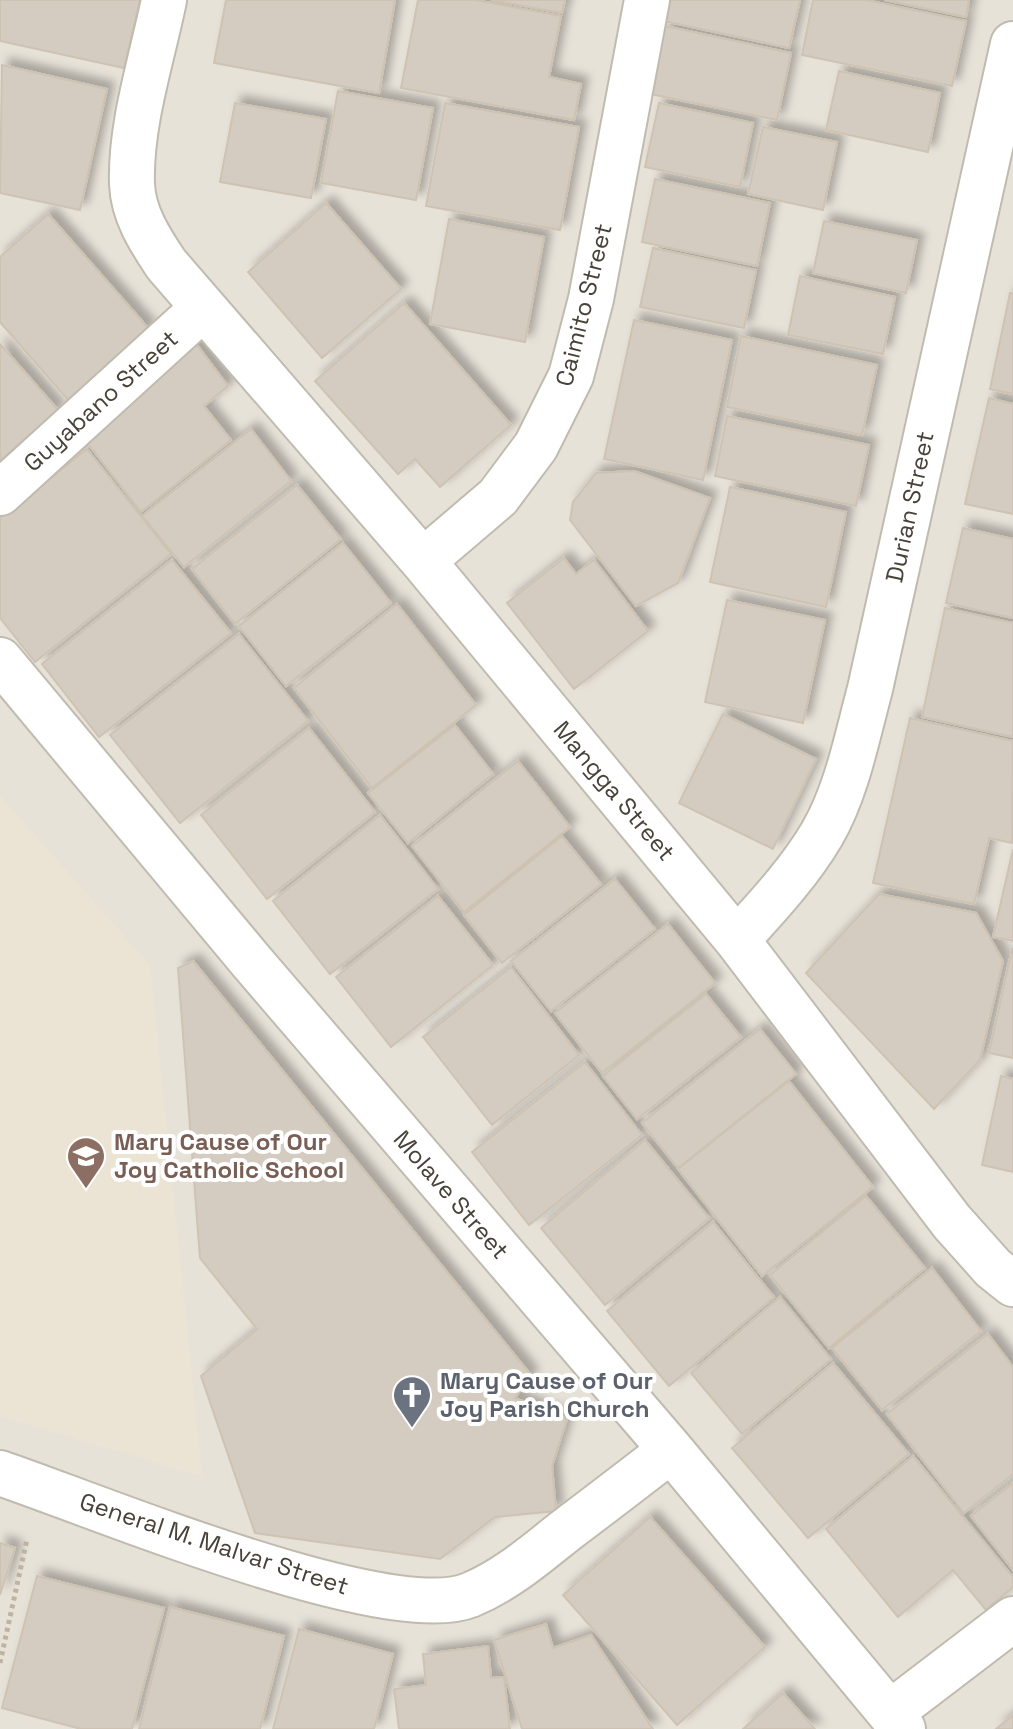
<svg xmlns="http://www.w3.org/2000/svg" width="1013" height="1729" viewBox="0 0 1013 1729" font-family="'Space Grotesk',sans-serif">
<defs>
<filter id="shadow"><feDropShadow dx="7" dy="-7" stdDeviation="4" flood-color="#0004"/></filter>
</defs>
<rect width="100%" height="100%" fill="#f3f0e9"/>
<path fill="#e7e2d8" d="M 0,0 L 1013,0 L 1013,1729 L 0,1729 Z"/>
<path fill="#ebe4d4" d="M 0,795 L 150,965 L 202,1476 L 0,1416 Z"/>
<path fill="#d4ccc0" stroke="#cec3b3" stroke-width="2" filter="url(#shadow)" d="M 0,0 L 140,0 L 124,68 L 0,41 Z
M 226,0 L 395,0 L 379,93 L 214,63 Z
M 418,0 L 475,0 L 561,16 L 549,77 L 581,84 L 574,120 L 401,88 Z
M 491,0 L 565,0 L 562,13 Z
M 668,0 L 800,0 L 789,48 L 664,21 Z
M 813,0 L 866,0 L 966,21 L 952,86 L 802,55 Z
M 885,0 L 969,0 L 966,17 Z
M 665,26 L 791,53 L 777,120 L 650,94 Z
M 2,65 L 107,89 L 80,210 L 0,193 Z
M 839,71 L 940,93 L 928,152 L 826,130 Z
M 338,91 L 433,108 L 416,200 L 321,183 Z
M 235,103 L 326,119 L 311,198 L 220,182 Z
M 445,103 L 579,127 L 560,230 L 426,206 Z
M 659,103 L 753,123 L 740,187 L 645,167 Z
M 763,127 L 837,142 L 823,210 L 748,194 Z
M 655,179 L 770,203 L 757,266 L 642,242 Z
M 326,203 L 401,289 L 322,358 L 248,272 Z
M 48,214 L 149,329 L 69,401 L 0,322 L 0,257 Z
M 449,219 L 544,237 L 525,342 L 430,324 Z
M 824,221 L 917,240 L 906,293 L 813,273 Z
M 653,248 L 756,270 L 744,328 L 640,307 Z
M 800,276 L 895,297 L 883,354 L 788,335 Z
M 1010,293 L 1013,294 L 1013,394 L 990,389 Z
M 404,303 L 511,425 L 440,487 L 415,459 L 398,474 L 315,381 Z
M 634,320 L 732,340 L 703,480 L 604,459 Z
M 741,336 L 877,365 L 862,435 L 727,407 Z
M 194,341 L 228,386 L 204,406 L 231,440 L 141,512 L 79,432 Z
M 0,344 L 58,410 L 0,461 Z
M 989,398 L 1013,404 L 1013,514 L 965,504 Z
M 727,416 L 869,445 L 856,506 L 715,476 Z
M 251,429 L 291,481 L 184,567 L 142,516 Z
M 87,449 L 171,554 L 35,662 L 0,618 L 0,518 Z
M 634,471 L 710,498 L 678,583 L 636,606 L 570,520 L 573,502 L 596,473 Z
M 297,485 L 341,539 L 235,624 L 192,569 Z
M 730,487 L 846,512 L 826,607 L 710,582 Z
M 963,528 L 1013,539 L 1013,618 L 946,603 Z
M 343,543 L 391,603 L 286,686 L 239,626 Z
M 564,558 L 576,574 L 594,560 L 648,631 L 574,689 L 507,603 Z
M 172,560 L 231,633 L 99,737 L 42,664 Z
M 727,600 L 825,620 L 803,723 L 705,702 Z
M 397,604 L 476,705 L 372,788 L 294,688 Z
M 945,608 L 1013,623 L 1013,737 L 922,717 Z
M 239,634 L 308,721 L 180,823 L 110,735 Z
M 723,714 L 816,759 L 773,849 L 679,803 Z
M 910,718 L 1013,741 L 1012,843 L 989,838 L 974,904 L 873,883 Z
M 455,725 L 493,774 L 408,843 L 368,793 Z
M 309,728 L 375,812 L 267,899 L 201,815 Z
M 518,761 L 570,827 L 464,912 L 412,846 Z
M 380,815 L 438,889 L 330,974 L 273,901 Z
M 562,836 L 601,884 L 502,963 L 464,915 Z
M 1013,849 L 1013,941 L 993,937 Z
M 615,879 L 655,929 L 551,1011 L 511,961 Z
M 879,894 L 976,913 L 1003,961 L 980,1060 L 934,1109 L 806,973 Z
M 438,896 L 493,965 L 391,1047 L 336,977 Z
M 668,924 L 715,983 L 602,1073 L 555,1013 Z
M 1012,949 L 1013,949 L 1013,1058 L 989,1053 Z
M 193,961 L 531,1375 L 515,1398 L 567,1419 L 552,1466 L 556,1511 L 495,1517 L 440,1559 L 255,1533 L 201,1376 L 257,1329 L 200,1258 L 178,968 Z
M 511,967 L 579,1055 L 492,1125 L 423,1037 Z
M 706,994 L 741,1037 L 637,1119 L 603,1076 Z
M 760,1029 L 796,1074 L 678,1168 L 642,1123 Z
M 585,1062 L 642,1135 L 529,1225 L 472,1152 Z
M 1001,1076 L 1013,1079 L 1013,1172 L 982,1165 Z
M 789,1081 L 873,1187 L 762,1276 L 678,1169 Z
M 645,1140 L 709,1218 L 605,1305 L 541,1228 Z
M 866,1196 L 925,1268 L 829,1348 L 770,1275 Z
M 713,1222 L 774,1297 L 669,1386 L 607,1311 Z
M 932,1268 L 981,1331 L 882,1410 L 832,1348 Z
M 780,1297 L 831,1359 L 742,1434 L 691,1373 Z
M 988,1334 L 1013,1367 L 1013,1474 L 964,1513 L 887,1414 Z
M 833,1363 L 909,1454 L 808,1538 L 732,1448 Z
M 913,1456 L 1013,1577 L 1013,1587 L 986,1610 L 953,1570 L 898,1617 L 826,1529 Z
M 1013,1483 L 1013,1570 L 971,1516 Z
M 650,1517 L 765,1647 L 677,1725 L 563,1595 Z
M 0,1543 L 15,1548 L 0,1595 Z
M 37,1576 L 164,1608 L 132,1729 L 81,1729 L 2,1708 Z
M 170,1607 L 284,1636 L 260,1729 L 139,1729 Z
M 546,1624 L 553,1648 L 591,1635 L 653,1729 L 522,1729 L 494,1640 Z
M 299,1629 L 393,1654 L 374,1729 L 273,1729 Z
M 488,1646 L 491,1678 L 504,1677 L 510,1729 L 399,1729 L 394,1689 L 426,1685 L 423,1654 Z
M 783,1693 L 815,1729 L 743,1729 Z
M 1013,1715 L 1013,1729 L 996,1729 Z"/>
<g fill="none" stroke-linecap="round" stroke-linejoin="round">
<g stroke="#c1bbaf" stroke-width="48">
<path id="minor" d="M 164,0 C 152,59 130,124 132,184 C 133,214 150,240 166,264 L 423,561 L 737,940 L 952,1222 L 993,1268 L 1013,1284
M 0,493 L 202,309
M 423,561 L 498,497 L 536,446 L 571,376 L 591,299 L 647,0
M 0,660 L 251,961 L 671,1450 L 903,1729
M 737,940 C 767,907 799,873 822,834 C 847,791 857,737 870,689 L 1013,44
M 0,1473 C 92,1504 388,1628 470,1595 C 506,1580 535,1555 565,1531 C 601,1504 636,1477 671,1450
M 890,1713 L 1013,1619"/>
</g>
<path stroke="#bfb39f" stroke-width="5" stroke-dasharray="4 4" stroke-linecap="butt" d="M 0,1663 L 27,1539"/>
<use href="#minor" stroke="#fff" stroke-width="44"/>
</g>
<defs>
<g id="school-pin" transform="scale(2)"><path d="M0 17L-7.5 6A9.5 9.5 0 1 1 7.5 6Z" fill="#8d6e63" stroke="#fff"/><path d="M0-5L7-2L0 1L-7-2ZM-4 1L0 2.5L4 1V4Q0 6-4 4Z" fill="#fff"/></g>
<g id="church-pin" transform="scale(2)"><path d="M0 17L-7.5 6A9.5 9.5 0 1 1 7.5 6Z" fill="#6b7280" stroke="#fff"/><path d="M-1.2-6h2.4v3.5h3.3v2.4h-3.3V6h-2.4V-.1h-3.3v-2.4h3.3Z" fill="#fff"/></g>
</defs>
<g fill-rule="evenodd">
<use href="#school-pin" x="86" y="1156"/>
<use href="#church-pin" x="412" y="1395"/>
</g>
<g text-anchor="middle" stroke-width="8" stroke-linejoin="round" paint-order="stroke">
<g font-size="24" fill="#474138" stroke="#fff">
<text transform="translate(584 305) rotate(-76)" y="8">Caimito Street</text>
<text transform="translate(101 401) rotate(-42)" y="8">Guyabano Street</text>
<text transform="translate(910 507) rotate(-78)" y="8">Durian Street</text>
<text transform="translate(614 791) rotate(50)" y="8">Mangga Street</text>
<text transform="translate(451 1195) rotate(49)" y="8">Molave Street</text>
<text transform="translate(214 1544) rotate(18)" y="8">General M. Malvar Street</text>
</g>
<g font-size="24" font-weight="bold" fill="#785e54" stroke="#fff" text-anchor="start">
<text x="114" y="1150">Mary Cause of Our<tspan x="114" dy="28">Joy Catholic School</tspan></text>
</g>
<g font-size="24" font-weight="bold" fill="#5b616d" stroke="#fff" text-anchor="start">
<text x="440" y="1389">Mary Cause of Our<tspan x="440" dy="28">Joy Parish Church</tspan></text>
</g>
</g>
</svg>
